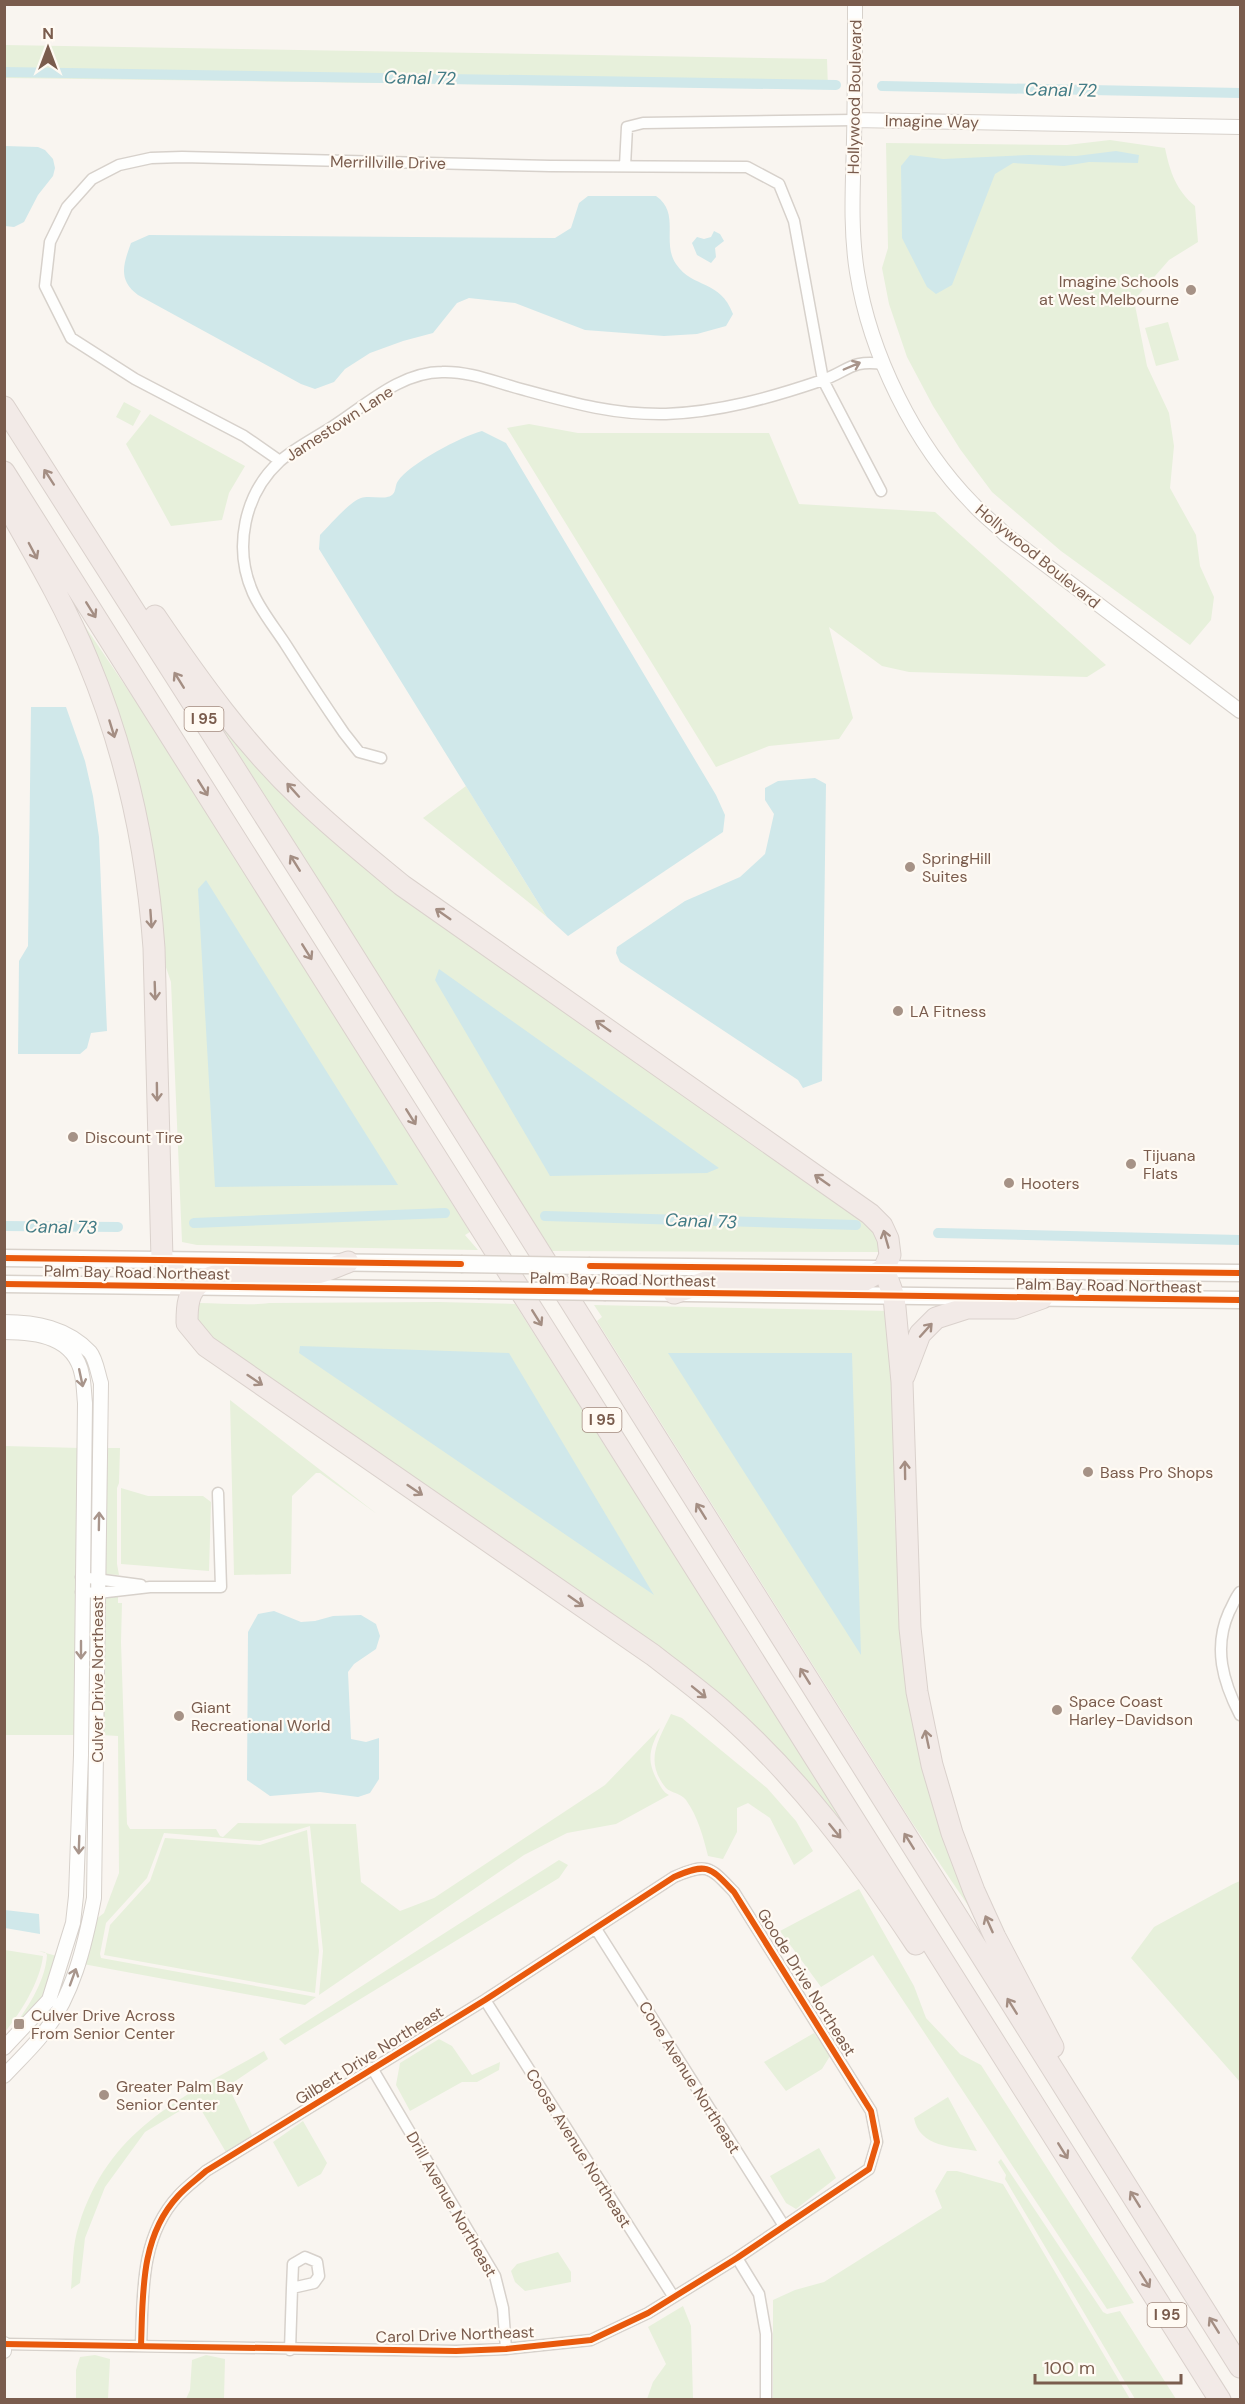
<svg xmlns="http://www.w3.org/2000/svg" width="1245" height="2404" viewBox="0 0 1245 2404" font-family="'DM Sans',sans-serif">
<rect width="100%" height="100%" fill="#f9f5f0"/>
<path fill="#e7f0db" d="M 5,45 L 827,59 L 828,89 L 5,78 Z
M 1110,140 L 1165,148 C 1170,172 1176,190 1195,206 L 1198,242 L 1169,260 L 1134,300 L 1147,366 L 1169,413 L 1174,446 L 1170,488 L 1196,535 L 1200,566 L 1214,597 L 1211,620 L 1190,645 L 1061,551 L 992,492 L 960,449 L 933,406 L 907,357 L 889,304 L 882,268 L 888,248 L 886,143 L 1067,145 Z
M 1168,322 L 1179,360 L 1156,366 L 1145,328 Z
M 124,402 L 141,411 L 133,426 L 116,417 Z
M 150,414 L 245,466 L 229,493 L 222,520 L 171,526 L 126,444 Z
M 529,424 L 578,433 L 769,433 L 799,504 L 935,512 L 1106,665 L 1087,677 L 909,672 L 882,666 L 829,627 L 853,718 L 839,739 L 769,746 L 716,767 L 507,428 Z
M 70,604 L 149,721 L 470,1232 L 465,1235 L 478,1250 L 197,1245 L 182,1242 L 171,982 L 158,944 L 157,920 Z
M 201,694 L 283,785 L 673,1081 L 875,1231 L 880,1252 L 552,1251 Z
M 466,786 L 547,917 L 423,818 Z
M 439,1302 L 515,1304 L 857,1843 L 769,1749 L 205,1332 L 198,1319 L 199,1303 C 221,1303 249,1306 269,1303 Z
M 594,1305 L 891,1311 L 895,1526 L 903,1553 L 908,1645 L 988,1935 L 911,1821 L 597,1321 L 602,1317 Z
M 230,1400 L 377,1514 L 320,1473 L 316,1473 L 292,1496 L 291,1574 L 234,1575 Z
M 5,1446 L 80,1448 L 76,1581 L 76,1735 L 5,1735 Z
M 106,1448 L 120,1448 L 119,1483 L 117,1488 L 117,1564 L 119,1575 L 103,1574 Z
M 121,1488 L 148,1496 L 203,1496 L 211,1502 L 209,1571 L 121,1564 Z
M 118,1596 L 118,1603 L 122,1603 L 121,1642 L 127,1824 L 130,1829 L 216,1829 L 220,1836 L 223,1837 L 238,1823 L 356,1824 L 361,1882 L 400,1911 L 434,1898 L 605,1785 L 660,1728 C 650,1749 646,1759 657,1780 C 661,1787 663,1792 669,1795 L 616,1824 L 567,1833 L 524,1855 L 319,1995 L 323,1951 L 310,1826 L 260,1841 L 164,1833 L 147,1878 L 106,1923 L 100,1954 L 101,1958 L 316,1997 L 305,2005 L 83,1964 L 95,1920 L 104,1913 L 119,1873 L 118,1736 L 102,1735 L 103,1598 Z
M 671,1714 L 682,1718 L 767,1788 L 796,1821 L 813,1851 L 794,1865 L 770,1818 L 748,1803 L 737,1808 L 737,1832 L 723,1859 L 708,1856 C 703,1836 698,1817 686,1800 C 681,1793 671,1793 666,1788 C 644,1761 658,1741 671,1714 Z
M 307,1830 L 319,1951 L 315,1993 L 104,1955 L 110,1925 L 150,1881 L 165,1838 L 260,1845 Z
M 559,1860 L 568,1865 L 559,1878 L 285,2045 L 279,2039 Z
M 1240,1881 L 1240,2082 L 1131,1958 L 1154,1927 L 1233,1884 Z
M 859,1889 L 914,1986 L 926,2018 L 960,2054 L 981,2065 L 1134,2303 L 1107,2309 L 873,1955 L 821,1987 L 780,1931 Z
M 5,1950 L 43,1956 C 40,1982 21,2012 5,2032 Z
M 38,1951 L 57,1956 L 45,1997 L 10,2033 C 26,2009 45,1984 47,1955 L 45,1952 Z
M 814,2033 L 830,2056 L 822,2069 L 786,2091 L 764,2062 Z
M 439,2039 L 452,2046 L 472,2075 L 500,2062 L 499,2070 L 477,2082 L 462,2082 L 410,2111 L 396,2085 L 400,2063 Z
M 264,2051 L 268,2059 L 228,2086 L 252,2135 L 227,2154 L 196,2101 L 145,2132 L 105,2187 L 85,2238 L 80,2283 L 71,2289 C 73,2269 72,2245 79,2225 C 109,2128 182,2098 264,2051 Z
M 948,2097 L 977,2151 C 953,2147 919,2147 914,2118 Z
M 303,2121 L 327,2163 L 321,2174 L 298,2187 L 273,2142 Z
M 819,2148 L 836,2178 L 796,2209 L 786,2203 L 770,2176 Z
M 1001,2159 L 1103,2312 L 1107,2314 L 1120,2311 L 1176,2399 L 1135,2399 L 1005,2179 L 1006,2175 L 998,2162 Z
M 947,2171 L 957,2171 L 1003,2184 L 1130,2399 L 773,2399 L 773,2300 L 795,2290 L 824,2282 L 942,2208 L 935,2191 Z
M 558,2252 L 571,2272 L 571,2282 L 525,2291 L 515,2282 L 511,2271 L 517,2264 Z
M 683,2306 L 691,2326 L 693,2399 L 647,2399 L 653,2382 L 666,2364 L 648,2327 Z
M 95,2355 L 110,2359 L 108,2399 L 76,2399 L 76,2370 L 80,2357 Z
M 206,2355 L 225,2359 L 224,2399 L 186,2399 L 190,2390 L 192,2360 Z"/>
<path fill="#d0e8ea" d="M 5,146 L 38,147 L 45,150 L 53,159 L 55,168 L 53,176 L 38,195 L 24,222 L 14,227 L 5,226 Z
M 1116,151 L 1139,155 L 1138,163 L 1089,162 L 1064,166 L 1013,163 L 995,174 L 952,285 L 936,294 L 927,287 L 902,238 L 901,166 L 910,155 L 943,159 L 1029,155 L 1076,156 Z
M 588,196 L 656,196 C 681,213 661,242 676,264 C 693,289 720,279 733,314 L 726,326 L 697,334 L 664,336 L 585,330 L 515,303 L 469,298 L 457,303 L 433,333 L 403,341 L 370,353 L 345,369 L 334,382 L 315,389 L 301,384 L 138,295 C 118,280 123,265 131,243 L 149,235 L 555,238 L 571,228 L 579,203 Z
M 714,231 L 720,234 L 724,241 L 715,248 L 716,257 L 711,263 L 697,255 L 692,243 L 697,237 L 704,239 L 711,237 Z
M 482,431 L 506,443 L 716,795 L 725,815 L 723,832 L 568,936 L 547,917 L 319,549 L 320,535 C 330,525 349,502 361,498 C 370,495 387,501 393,494 C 396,491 395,485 398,481 C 409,464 462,436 482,431 Z
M 31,707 L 66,707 L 85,761 L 93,796 L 99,837 L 107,1031 L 91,1033 L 87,1048 L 80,1054 L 18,1054 L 19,961 L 28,946 Z
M 815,778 L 826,784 L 822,1081 L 803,1088 L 798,1080 L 620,962 L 616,953 L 617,947 L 685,901 L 740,877 L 765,854 L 774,814 L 765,800 L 765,788 L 778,781 Z
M 206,880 L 398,1185 L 215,1187 L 198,889 Z
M 439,969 L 719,1168 L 707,1173 L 550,1176 L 435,980 Z
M 300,1346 L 509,1353 L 654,1595 L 299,1353 Z
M 668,1353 L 852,1353 L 861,1655 Z
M 274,1611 L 301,1622 L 315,1621 L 333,1616 L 361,1615 L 376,1624 L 380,1636 L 376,1649 L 354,1664 L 348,1672 L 351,1739 L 366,1742 L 379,1738 L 379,1779 L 370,1793 L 358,1797 L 320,1792 L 270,1796 L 247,1780 L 248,1632 L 258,1614 Z
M 5,1910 L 39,1914 L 40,1934 L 5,1928 Z"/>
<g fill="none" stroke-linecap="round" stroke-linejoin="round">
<path stroke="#d0e8ea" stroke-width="10" d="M 4,72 L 836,85
M 882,86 L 1240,93
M 545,1216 L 856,1225
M 194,1223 L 445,1213
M 4,1226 L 118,1227
M 938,1233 L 1240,1240"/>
<g stroke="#d7d1cb" stroke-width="13">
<path id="minor" d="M 625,166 L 627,127 L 643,123 L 854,120
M 280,461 L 244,436 L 135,379 L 71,338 L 45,286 L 50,242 L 67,207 L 92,179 L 119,165 L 151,158 L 182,157 L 550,166 L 747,167 L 779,184 L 794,221 L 823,380 L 881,491
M 381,758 L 359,752 L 344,733 C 324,704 305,675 286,645 C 275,628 261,611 253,593 C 233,548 244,494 280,461 C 295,448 315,438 332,427 C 365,406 400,372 442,372 C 469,371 495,382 521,389 C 572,403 613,415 666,414 C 719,412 770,398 820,381 C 848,372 850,359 883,364
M 81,1577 L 141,1585
M 81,1592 L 98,1593 L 150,1587 L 221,1587 L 218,1493
M 1240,1592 C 1235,1598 1233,1605 1229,1612 C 1213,1648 1223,1682 1240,1715
M 596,1929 L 784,2226
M 485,2000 L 673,2296
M 372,2068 L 495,2276 L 503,2308 L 506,2349
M 305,2257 L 317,2262 L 319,2276 L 314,2283 L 292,2288 L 293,2264 Z
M 737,2258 L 759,2294 L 766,2334 L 766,2400
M 4,2344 L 456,2351 L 506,2349 L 591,2340 L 648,2313 L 737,2258 L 869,2169 L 877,2142 L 871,2111 L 734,1892 C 710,1867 708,1862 674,1877 L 485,2000 L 206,2171 C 196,2180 186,2187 178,2196 C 140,2237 143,2294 141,2346
M 290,2350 L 292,2288"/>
</g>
<g stroke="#d7d1cb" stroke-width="16">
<path id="tertiary" d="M 855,4 C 855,50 855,95 854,141 C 853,184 850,228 857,272 C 870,354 914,444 973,504 C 983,515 995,524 1006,535 L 1240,711
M 854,120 L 1240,127
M 4,1322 C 36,1322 67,1328 90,1352 C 96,1359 98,1374 101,1383 L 94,1898 C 85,1945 73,1997 42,2035 C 31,2049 17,2062 4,2076
M 4,1332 C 37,1332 75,1337 82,1375 C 84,1384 84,1394 85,1403 L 81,1755 L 76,1896 L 73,1923 L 49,2000 L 4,2048
M 4,2344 L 4,2351"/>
</g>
<g stroke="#d9d2cb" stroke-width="19">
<path id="secondary" d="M 4,1258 L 461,1264
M 590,1266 L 1240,1273
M 4,1284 L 478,1290
M 606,1292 L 1240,1300"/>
</g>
<g stroke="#dad1cc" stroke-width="23">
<path id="motorway" d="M 4,407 L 326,912 L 1240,2367
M 4,472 L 1220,2400
M 4,500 C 34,553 65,605 88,661 C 126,752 147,850 154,948 L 162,1259 L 178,1275 L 196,1286
M 155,616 C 199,681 245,745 302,799 C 334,830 369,858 403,886 L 870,1214 L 882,1226 L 888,1239 L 890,1255 L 884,1269 L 860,1283 L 706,1282 L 674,1293
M 348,1262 C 337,1266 325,1272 313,1274 C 282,1278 198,1257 189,1300 C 187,1307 187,1316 187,1323 L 206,1346 L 653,1655 C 676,1673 699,1690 721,1709 C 798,1776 860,1860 916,1944
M 884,1269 L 894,1297 L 902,1382 L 910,1628 L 917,1692 L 932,1765 L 952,1833 L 974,1891 L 995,1937 L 1053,2047
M 904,1376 L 920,1334 L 936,1318 L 967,1308 L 1014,1308 L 1042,1298"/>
</g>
<use href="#minor" stroke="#fefefd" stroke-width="10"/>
<use href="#tertiary" stroke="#fefefd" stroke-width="14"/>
<use href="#secondary" stroke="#fefefd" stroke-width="16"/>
<use href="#motorway" stroke="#f2eae7" stroke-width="21"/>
<g stroke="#d9d2cb" stroke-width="19" stroke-linecap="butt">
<path id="secondary-bridge" d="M 461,1264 L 590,1266
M 478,1290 L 606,1292"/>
</g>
<use href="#secondary-bridge" stroke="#fefefd" stroke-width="16"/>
<g stroke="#fffaf3" stroke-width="10">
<path id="cycleway" d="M 4,1258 L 461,1264
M 590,1266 L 1240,1273
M 4,1284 L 1240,1300
M 4,2344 L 456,2351 L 506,2349 L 591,2340 L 648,2313 L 737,2258 L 869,2169 L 877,2142 L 871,2111 L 734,1892 C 710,1867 708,1862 674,1877 L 485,2000 L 206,2171 C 196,2180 186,2187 178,2196 C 140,2237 143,2294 141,2346"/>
</g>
<use href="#cycleway" stroke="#e8590c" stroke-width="6"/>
</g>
<defs><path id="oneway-shaft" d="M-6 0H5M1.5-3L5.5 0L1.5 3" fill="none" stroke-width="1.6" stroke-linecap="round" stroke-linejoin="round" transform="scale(1.5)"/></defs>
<g stroke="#a8958b">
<use href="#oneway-shaft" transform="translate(852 366) rotate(-23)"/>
<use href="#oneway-shaft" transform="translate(81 1378) rotate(78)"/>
<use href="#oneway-shaft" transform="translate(99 1521) rotate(-89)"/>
<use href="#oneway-shaft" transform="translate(81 1650) rotate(90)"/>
<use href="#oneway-shaft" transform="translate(79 1845) rotate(92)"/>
<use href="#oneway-shaft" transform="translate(73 1977) rotate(-70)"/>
</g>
<g stroke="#a48e83">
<use href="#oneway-shaft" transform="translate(49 477) rotate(-123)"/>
<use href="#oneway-shaft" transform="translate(33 551) rotate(62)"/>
<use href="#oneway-shaft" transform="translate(91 610) rotate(58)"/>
<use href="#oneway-shaft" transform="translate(179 680) rotate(-122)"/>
<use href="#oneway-shaft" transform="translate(112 729) rotate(73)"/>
<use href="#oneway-shaft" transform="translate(203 788) rotate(58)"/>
<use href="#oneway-shaft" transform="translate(293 790) rotate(-132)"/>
<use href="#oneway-shaft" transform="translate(295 863) rotate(-122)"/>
<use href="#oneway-shaft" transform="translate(443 914) rotate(-145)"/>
<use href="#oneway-shaft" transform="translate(151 919) rotate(86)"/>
<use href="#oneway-shaft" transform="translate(307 952) rotate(58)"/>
<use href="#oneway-shaft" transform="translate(155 991) rotate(88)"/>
<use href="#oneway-shaft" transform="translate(603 1026) rotate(-145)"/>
<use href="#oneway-shaft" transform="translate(157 1092) rotate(89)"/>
<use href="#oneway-shaft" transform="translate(411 1117) rotate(58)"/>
<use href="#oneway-shaft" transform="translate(822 1180) rotate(-145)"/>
<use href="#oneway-shaft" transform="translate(886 1239) rotate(-106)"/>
<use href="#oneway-shaft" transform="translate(537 1318) rotate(58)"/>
<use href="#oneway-shaft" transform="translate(926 1330) rotate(-48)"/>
<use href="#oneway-shaft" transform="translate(255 1380) rotate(34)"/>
<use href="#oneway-shaft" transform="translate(905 1470) rotate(-91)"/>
<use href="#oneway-shaft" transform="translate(415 1490) rotate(34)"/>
<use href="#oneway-shaft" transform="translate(701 1511) rotate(-122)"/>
<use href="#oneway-shaft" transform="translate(576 1601) rotate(35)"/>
<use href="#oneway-shaft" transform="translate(805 1676) rotate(-122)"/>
<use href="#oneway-shaft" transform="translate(699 1692) rotate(39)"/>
<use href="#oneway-shaft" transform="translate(927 1739) rotate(-102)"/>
<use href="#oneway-shaft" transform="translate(835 1831) rotate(51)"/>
<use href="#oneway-shaft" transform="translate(909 1841) rotate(-122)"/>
<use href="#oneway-shaft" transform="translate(989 1924) rotate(-114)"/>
<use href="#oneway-shaft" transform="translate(1012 2006) rotate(-122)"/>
<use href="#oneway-shaft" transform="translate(1063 2151) rotate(58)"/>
<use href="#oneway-shaft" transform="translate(1135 2199) rotate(-122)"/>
<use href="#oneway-shaft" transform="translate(1145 2280) rotate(58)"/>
<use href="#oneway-shaft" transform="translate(1214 2325) rotate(-122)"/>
</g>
<g fill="#a69286" stroke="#fffaf3" stroke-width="2">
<circle cx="1191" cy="290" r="6"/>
<circle cx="910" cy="867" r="6"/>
<circle cx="898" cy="1011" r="6"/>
<circle cx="73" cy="1137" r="6"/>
<circle cx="1131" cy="1164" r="6"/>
<circle cx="1009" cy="1183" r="6"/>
<circle cx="1088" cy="1472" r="6"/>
<circle cx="1057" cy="1710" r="6"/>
<circle cx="179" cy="1716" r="6"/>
<rect x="13" y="2018" width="12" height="12" rx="3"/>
<circle cx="104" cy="2095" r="6"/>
</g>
<g text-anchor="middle" stroke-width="4.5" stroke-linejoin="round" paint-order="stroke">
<g fill="#fffaf3" stroke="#a28b7f" stroke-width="1.5">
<rect x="184.5" y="707" width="39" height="24" rx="4.5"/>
<rect x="582.5" y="1408" width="39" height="24" rx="4.5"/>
<rect x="1147.5" y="2303" width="39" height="24" rx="4.5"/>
</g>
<g font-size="15" font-weight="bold" fill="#7a5c4d">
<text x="204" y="724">I 95</text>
<text x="602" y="1425">I 95</text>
<text x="1167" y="2320">I 95</text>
</g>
<g font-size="16" fill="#7a5c4d" stroke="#fffaf3">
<text transform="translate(854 97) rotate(-89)" y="6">Hollywood Boulevard</text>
<text transform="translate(932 121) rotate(1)" y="6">Imagine Way</text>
<text transform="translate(388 162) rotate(1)" y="6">Merrillville Drive</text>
<text transform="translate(339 423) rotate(-33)" y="6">Jamestown Lane</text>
<text transform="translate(1038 556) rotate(39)" y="6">Hollywood Boulevard</text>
<text transform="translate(137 1272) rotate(1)" y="6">Palm Bay Road Northeast</text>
<text transform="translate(623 1279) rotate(1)" y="6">Palm Bay Road Northeast</text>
<text transform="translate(1109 1285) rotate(1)" y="6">Palm Bay Road Northeast</text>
<text transform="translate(97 1679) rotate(-90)" y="6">Culver Drive Northeast</text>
<text transform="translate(807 1982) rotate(58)" y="6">Goode Drive Northeast</text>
<text transform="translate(369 2055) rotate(-32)" y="6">Gilbert Drive Northeast</text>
<text transform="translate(690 2077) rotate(58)" y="6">Cone Avenue Northeast</text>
<text transform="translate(579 2148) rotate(58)" y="6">Coosa Avenue Northeast</text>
<text transform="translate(452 2204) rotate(60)" y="6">Drill Avenue Northeast</text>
<text transform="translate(455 2334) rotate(-2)" y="6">Carol Drive Northeast</text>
</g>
<g font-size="16" fill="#7a5c4d" stroke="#fffaf3" text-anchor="start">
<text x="1179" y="287" text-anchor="end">Imagine Schools<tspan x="1179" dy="18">at West Melbourne</tspan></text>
<text x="922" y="864">SpringHill<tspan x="922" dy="18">Suites</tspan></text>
<text x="910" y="1017">LA Fitness</text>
<text x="85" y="1143">Discount Tire</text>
<text x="1143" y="1161">Tijuana<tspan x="1143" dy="18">Flats</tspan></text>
<text x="1021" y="1189">Hooters</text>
<text x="1100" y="1478">Bass Pro Shops</text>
<text x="1069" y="1707">Space Coast<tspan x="1069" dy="18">Harley-Davidson</tspan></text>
<text x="191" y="1713">Giant<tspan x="191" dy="18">Recreational World</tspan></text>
<text x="31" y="2021">Culver Drive Across<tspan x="31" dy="18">From Senior Center</tspan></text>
<text x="116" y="2092">Greater Palm Bay<tspan x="116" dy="18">Senior Center</tspan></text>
</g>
<g font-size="18" font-style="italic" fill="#437c86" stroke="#fffaf3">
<text transform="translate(420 78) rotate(1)" y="6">Canal 72</text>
<text transform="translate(1061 90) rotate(1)" y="6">Canal 72</text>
<text transform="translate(701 1221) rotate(2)" y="6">Canal 73</text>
<text transform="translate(61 1227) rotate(1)" y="6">Canal 73</text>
</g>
</g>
<rect width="1245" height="2404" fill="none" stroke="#7a5c4d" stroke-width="12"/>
<g transform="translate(48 48)" stroke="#fffaf3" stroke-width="4.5" paint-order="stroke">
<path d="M0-4.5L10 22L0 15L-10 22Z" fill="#7a5c4d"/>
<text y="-9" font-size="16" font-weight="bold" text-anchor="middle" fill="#7a5c4d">N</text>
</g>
<path d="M1035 2374v9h146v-9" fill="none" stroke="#7a5c4d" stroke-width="3"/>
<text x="1044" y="2374" font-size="18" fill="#7a5c4d" stroke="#fffaf3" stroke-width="4.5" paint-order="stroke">100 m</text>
</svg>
